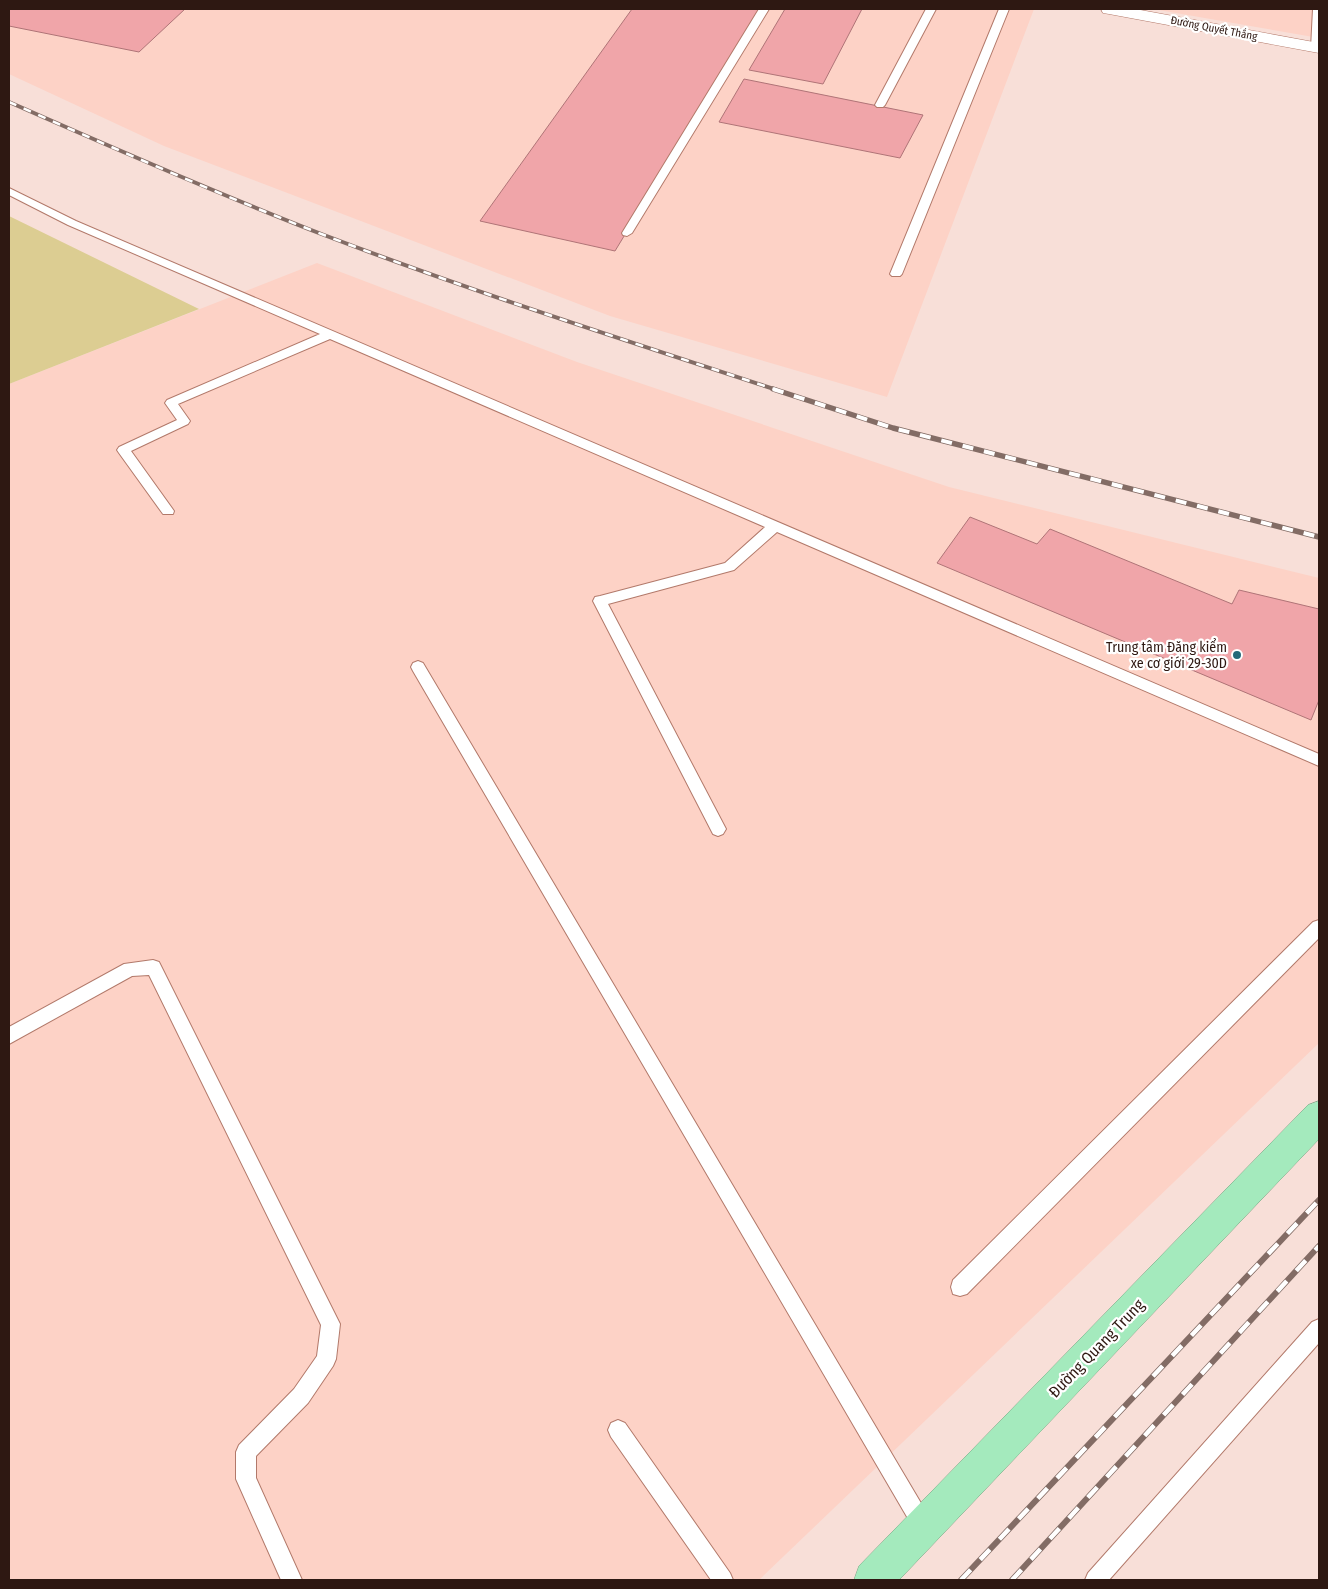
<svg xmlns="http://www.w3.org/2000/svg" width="1328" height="1589" viewBox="0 0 1328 1589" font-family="'Fira Sans Condensed',sans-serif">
<rect width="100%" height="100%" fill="#f8dfd8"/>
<path fill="#fdd2c6" d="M 9,9 L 1034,9 L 887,397 L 610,316 L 164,146 L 9,74 Z
M 1153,9 L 1319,9 L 1319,38 Z
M 317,263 L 577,362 L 949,487 L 1319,578 L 1319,1043 L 759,1580 L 9,1580 L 9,384 Z"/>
<path fill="#dccd92" d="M 9,216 L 199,309 L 9,384 Z"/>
<path fill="#f0a5a9" stroke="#af7477" d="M 9,9 L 185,9 L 139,52 L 9,26 Z
M 632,9 L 762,9 L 615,251 L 480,221 Z
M 785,9 L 862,9 L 823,84 L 749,70 Z
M 744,79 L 923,115 L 900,158 L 719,122 Z
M 970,517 L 1037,544 L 1050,529 L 1232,604 L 1239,590 L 1319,609 L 1319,700 L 1311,720 L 937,563 Z"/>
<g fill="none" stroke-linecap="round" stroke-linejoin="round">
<g stroke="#b2796a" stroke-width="2">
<path id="lane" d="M 759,9 L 769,9 L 632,233 L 627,236 L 623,235 L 622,233 Z
M 926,9 L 936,9 L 885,105 L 883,107 L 877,107 L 875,105 Z
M 999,9 L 1009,9 L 902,274 L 900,276 L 892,276 L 890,274 Z
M 1313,9 L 1319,9 L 1319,50 L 1316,51 L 1311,48 Z
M 9,188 L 76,221 L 1319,754 L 1319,766 L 777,532 L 734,570 L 608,604 L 726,829 L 723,834 L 718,836 L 713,834 L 593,601 L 595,597 L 600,596 L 725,563 L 765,527 L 330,339 L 178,404 L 190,421 L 188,424 L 131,451 L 174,511 L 173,514 L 163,514 L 119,453 L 117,450 L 119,447 L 177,420 L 165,403 L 167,400 L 320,334 L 68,225 L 9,195 Z
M 418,661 L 423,663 L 931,1520 L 934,1527 L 931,1534 L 924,1537 L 917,1534 L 413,671 L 411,667 L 413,663 Z
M 1319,920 L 1319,938 L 967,1294 L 960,1296 L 953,1294 L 951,1287 L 953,1280 L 1313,922 Z
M 153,960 L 159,962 L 340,1324 L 336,1359 L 333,1366 L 308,1403 L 256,1456 L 256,1478 L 302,1580 L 281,1580 L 236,1479 L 236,1452 L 239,1445 L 294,1389 L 317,1356 L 321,1325 L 149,975 L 132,976 L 9,1044 L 9,1027 L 124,964 Z
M 1319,1319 L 1319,1343 L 1109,1580 L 1085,1580 L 1088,1573 L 1312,1322 Z
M 618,1420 L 625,1423 L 730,1573 L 733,1580 L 711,1580 L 611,1437 L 608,1430 L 611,1423 Z"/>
</g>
<g stroke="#b2796a" stroke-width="1">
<path id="secondary" d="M 1101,9 L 1135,9 L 1319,43 L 1319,53 L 1109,14 L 1103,13 Z"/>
</g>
<g stroke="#7ba081" stroke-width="1">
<path id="highway" d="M 1319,1101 L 1319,1139 L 899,1580 L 854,1580 L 859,1566 L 1308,1105 Z"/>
</g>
<use href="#lane" fill="#fff" fill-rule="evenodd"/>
<use href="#secondary" fill="#fff" fill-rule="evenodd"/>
<use href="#highway" fill="#a4eabd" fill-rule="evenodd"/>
<g stroke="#836c65" stroke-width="4">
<path id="rail-far2" d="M 9,102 C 113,148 218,194 324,235 C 473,292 625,340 777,390"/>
</g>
<g stroke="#836c65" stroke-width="5.5">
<path id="rail-far1" d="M 773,389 L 893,428 L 1319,537"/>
</g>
<g stroke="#836c65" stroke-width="6">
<path id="rail" d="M 961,1580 L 1319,1200
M 1012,1580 L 1319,1246"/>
</g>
<use href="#rail-far2" stroke="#fff" stroke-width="2.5" stroke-dasharray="8" stroke-linecap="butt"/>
<use href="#rail-far1" stroke="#fff" stroke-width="4" stroke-dasharray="11" stroke-linecap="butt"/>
<use href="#rail" stroke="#fff" stroke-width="4.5" stroke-dasharray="14" stroke-linecap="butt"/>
</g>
<circle fill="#236979" stroke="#fff" stroke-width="2" cx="1237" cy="655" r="5"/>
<g text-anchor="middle" stroke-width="4.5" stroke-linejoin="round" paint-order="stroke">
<g font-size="11" fill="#2e1812" stroke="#fff">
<text transform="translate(1214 28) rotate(11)" y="4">Đường Quyết Thắng</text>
</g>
<g font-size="14" fill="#2e1812" stroke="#fff" text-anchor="end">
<text x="1227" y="652">Trung tâm Đăng kiểm<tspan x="1227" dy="16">xe cơ giới 29-30D</tspan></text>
</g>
<g font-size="16" fill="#2e1812" stroke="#fff">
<text transform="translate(1096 1348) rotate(-46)" y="6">Đường Quang Trung</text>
</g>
</g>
<rect width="1328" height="1589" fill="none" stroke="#2e1812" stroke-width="20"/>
</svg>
